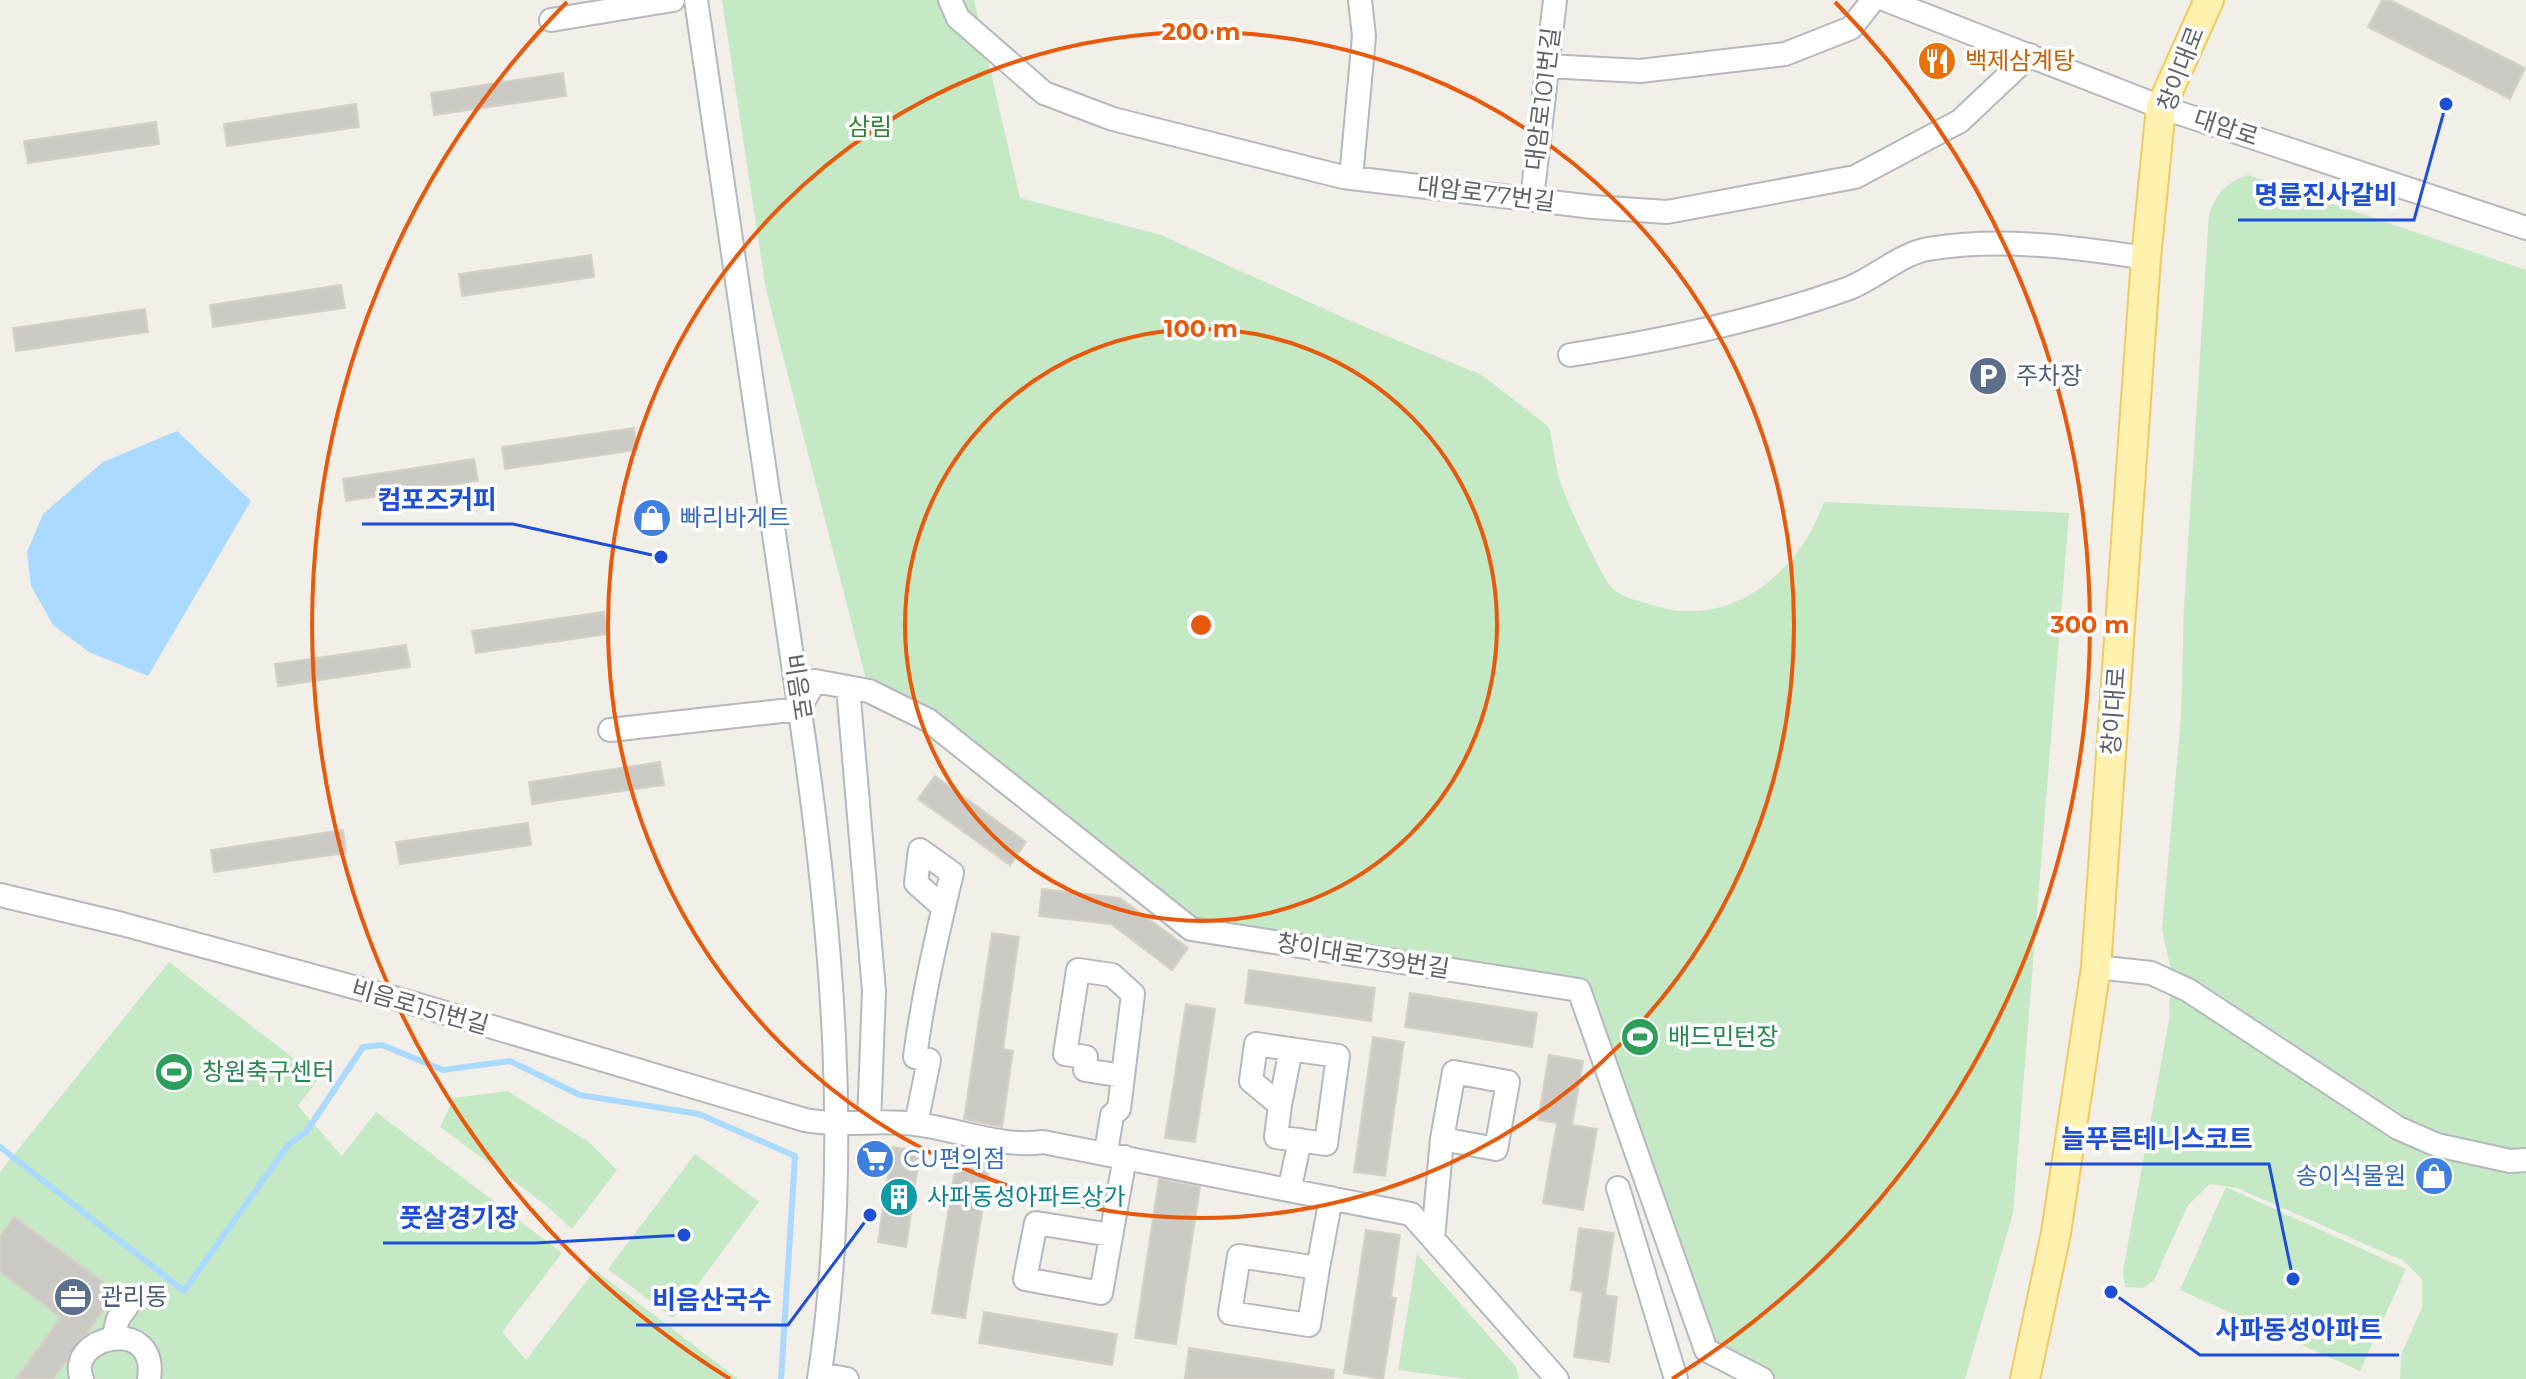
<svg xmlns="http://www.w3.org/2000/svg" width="2526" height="1379" viewBox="0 0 2526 1379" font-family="Montserrat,'Noto Sans KR',sans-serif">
<rect width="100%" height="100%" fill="#f1efe8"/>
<path fill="#c5e8c5" d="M 722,0 L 974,0 L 1020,198 L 1161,235 L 1360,325 L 1482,375 L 1549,427 C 1553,443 1554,458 1558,474 C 1561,490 1602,580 1613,589 C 1622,598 1640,601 1652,605 C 1730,631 1799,573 1824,502 L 2069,513 L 2013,1213 L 1965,1379 L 1762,1379 L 1706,1350 L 1579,990 L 1191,929 L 929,720 L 869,691 L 766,290 Z
M 2248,175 L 2526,270 L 2526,1379 L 2400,1379 L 2401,1355 L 2422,1308 L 2422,1279 L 2404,1261 L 2237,1188 L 2210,1184 L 2188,1205 L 2154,1280 L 2143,1288 L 2125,1287 L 2123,1271 L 2169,1020 L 2171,970 L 2162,929 L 2181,717 L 2184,606 L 2209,214 C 2217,192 2226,183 2248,175 Z
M 169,962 L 319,1078 L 298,1106 L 342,1156 L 376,1112 L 562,1253 L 502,1332 L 526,1360 L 595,1270 L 738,1379 L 0,1379 L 0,1172 Z
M 507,1091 L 589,1142 L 617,1170 L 572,1229 L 542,1202 L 440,1127 L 454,1098 Z
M 695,1154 L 759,1202 L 673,1318 L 608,1269 Z
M 2226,1187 L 2406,1269 L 2360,1371 L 2180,1290 Z
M 1417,1254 L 1516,1367 L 1519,1379 L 1466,1379 L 1398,1370 Z"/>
<path fill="#aadaff" d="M 177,431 L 251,501 L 148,676 L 89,652 L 53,625 L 31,586 L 27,552 L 43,514 L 103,462 Z"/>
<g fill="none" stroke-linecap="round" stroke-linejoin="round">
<path stroke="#aadaff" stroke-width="6" d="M 0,1147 L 184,1291 L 288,1145 L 306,1132 L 363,1047 L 382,1045 L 443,1070 L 510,1061 L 580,1095 L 699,1114 L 795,1156 L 781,1379"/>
</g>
<path fill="#cccac5" stroke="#d6d1c6" stroke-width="2" d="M 2382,0 L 2390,0 L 2525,68 L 2510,99 L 2368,27 Z
M 563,73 L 566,96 L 434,115 L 431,93 Z
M 356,104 L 359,127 L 227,146 L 224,124 Z
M 156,122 L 159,144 L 28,163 L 24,141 Z
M 591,255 L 594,277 L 462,296 L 459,274 Z
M 341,285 L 345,308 L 213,327 L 210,305 Z
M 145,309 L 148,332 L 16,351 L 13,328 Z
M 634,428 L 637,450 L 505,469 L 502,447 Z
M 474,459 L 478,481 L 346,501 L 343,479 Z
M 604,612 L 608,634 L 476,653 L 472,631 Z
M 406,645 L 410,667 L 278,686 L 275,664 Z
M 660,762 L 664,785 L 532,804 L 529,782 Z
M 935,776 L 1026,842 L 1010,865 L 918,799 Z
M 528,823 L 531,845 L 400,864 L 396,842 Z
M 343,830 L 346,853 L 214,872 L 211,850 Z
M 1042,889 L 1120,898 L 1188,948 L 1172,970 L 1111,924 L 1039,916 Z
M 992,933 L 1019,937 L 1003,1049 L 1013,1051 L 1002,1127 L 964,1119 Z
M 1249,970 L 1375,988 L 1371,1021 L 1245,1003 Z
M 1410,993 L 1537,1013 L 1532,1047 L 1405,1027 Z
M 1186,1004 L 1215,1009 L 1195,1142 L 1165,1138 Z
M 1373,1037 L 1404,1042 L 1385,1176 L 1354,1172 Z
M 1549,1055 L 1583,1061 L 1572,1125 L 1597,1129 L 1583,1210 L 1543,1203 L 1557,1123 L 1538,1120 Z
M 892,1147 L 920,1151 L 906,1247 L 878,1242 Z
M 957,1157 L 990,1163 L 965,1318 L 932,1313 Z
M 1159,1179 L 1200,1187 L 1176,1344 L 1135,1338 Z
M 14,1217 L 117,1292 L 53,1379 L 16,1379 L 61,1317 L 0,1272 L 0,1236 Z
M 1579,1228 L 1614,1233 L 1605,1295 L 1617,1297 L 1609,1362 L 1574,1357 L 1583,1292 L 1571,1290 Z
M 1366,1230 L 1400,1235 L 1391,1297 L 1396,1298 L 1383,1379 L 1344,1373 Z
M 984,1312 L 1117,1334 L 1112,1365 L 979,1343 Z
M 1189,1348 L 1334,1370 L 1333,1379 L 1185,1378 Z"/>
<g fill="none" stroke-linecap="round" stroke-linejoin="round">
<g stroke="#b5b8bc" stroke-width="26">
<path id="minor" d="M 696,0 C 729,235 764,470 799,705 C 832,926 853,1156 819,1379
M 950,0 L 958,18 L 1044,93 L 1113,119 L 1343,177 L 1593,207 L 1667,212 L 1855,177 L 1960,121 L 2030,55
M 1886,0 L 2161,107 L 2526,228
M 551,20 L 673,0
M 1547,66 L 1640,71 L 1785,54 L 1851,28 L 1873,0
M 1351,178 L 1364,36 L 1360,0
M 1532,199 L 1555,0
M 1570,355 C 1664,340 1757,321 1847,289 C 1874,279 1900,254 1928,249 C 2000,237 2075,247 2146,258
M 848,687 L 874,991 L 869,1123
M 610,730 L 799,709 L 815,681 L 869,691 L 928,720 L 1191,929 L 1579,990 L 1706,1350 L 1762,1379
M 0,895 L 122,924 L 405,1001 L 805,1120 C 842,1127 878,1119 915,1124 C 958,1129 1000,1148 1043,1142 L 1411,1214 L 1557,1379
M 2096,967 L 2151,973 L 2188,990 L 2398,1128 L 2437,1145 L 2510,1161 L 2526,1160
M 1256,1044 L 1338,1056 L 1326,1144 L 1276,1137 L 1280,1105 L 1251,1081 Z
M 1280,1105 L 1291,1049
M 916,1124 L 929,1060 L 915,1057 C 923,995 937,935 952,873 L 920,850 L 916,883 L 944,908
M 1106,1152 L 1112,1115 L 1119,1109 L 1133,994 L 1112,975 L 1078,970 L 1065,1054 L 1086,1057 L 1085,1070 L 1123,1076
M 1290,1187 L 1300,1140
M 1618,1188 L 1676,1379
M 1111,1235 L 1036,1223 L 1025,1279 L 1101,1293 L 1125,1157
M 1433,1238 L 1442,1139 L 1454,1072 L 1508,1082 L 1496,1149 L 1442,1139
M 1239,1256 L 1318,1268 L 1309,1325 L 1230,1313 Z
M 1318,1268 L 1331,1198
M 113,1338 L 118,1319 L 130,1302
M 820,1374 L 847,1379
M 82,1379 C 64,1337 159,1314 149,1379"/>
</g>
<g stroke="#f2c960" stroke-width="32">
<path id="major" d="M 2025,1379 L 2056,1233 L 2096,967 L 2146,258 L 2161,107 L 2209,0"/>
</g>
<use href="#minor" stroke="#fff" stroke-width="22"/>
<use href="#major" stroke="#fff2af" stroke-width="28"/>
</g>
<g fill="none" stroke="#e8590c" stroke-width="4">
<circle cx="1201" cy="625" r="296"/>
<circle cx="1201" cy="625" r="593"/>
<path d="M730 1379A889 889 0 0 1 567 2M1835 2A889 889 0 0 1 1672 1379"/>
</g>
<defs>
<g id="restaurant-disc" transform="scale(2)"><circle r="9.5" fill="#e8710a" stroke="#fff"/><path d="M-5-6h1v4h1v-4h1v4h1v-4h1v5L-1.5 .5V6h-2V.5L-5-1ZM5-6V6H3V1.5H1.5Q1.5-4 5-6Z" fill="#fff"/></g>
<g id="parking-disc" transform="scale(2)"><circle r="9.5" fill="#5c6f8a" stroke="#fff"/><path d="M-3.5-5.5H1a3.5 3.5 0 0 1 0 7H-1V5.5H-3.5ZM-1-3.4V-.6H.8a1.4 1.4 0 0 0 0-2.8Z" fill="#fff"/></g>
<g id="shop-disc" transform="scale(2)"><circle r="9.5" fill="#3f7fe0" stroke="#fff"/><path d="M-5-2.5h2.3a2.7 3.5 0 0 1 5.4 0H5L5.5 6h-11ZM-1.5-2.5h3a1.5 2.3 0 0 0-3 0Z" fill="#fff"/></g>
<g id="stadium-disc" transform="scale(2)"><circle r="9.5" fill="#2e9e5b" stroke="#fff"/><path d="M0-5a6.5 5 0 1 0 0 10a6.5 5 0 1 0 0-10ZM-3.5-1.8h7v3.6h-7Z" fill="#fff"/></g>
<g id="supermarket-disc" transform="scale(2)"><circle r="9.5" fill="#3f7fe0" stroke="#fff"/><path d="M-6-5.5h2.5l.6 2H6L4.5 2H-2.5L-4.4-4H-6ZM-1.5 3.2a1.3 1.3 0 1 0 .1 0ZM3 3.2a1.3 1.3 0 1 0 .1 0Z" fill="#fff"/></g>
<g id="building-disc" transform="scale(2)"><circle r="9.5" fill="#0f9aa8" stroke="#fff"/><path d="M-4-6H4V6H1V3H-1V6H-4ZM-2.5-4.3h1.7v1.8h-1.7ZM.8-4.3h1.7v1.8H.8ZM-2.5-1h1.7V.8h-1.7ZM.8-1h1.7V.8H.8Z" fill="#fff"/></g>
<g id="office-disc" transform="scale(2)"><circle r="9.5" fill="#5c6f8a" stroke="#fff"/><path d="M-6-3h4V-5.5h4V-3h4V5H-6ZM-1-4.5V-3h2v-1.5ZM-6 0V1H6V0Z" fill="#fff"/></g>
</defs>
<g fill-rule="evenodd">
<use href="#restaurant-disc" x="1937" y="61"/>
<use href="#parking-disc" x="1988" y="376"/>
<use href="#shop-disc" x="652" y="518"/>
<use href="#stadium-disc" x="1640" y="1037"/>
<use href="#stadium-disc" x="174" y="1072"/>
<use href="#supermarket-disc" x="875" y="1159"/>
<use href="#shop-disc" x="2434" y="1176"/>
<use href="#building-disc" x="899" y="1197"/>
<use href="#office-disc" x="73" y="1297"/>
</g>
<g text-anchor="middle" stroke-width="7" stroke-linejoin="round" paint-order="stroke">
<g font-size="24" fill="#c56008" stroke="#fff" text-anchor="start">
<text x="1965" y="69">백제삼계탕</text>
</g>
<g font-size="24" fill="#5f6368" stroke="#fff">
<text transform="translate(2181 69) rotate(-69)" y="8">창이대로</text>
<text transform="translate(1543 99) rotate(-83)" y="8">대암로101번길</text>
<text transform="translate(2226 128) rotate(18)" y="8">대암로</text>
<text transform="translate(1486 194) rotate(7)" y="8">대암로77번길</text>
<text transform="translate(798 687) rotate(81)" y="8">비음로</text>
<text transform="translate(2114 711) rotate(-86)" y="8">창이대로</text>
<text transform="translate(1363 956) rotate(9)" y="8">창이대로739번길</text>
<text transform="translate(420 1007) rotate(16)" y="8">비음로151번길</text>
</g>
<g font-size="24" fill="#348238" stroke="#fff">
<text x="870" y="135">삼림</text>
</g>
<g font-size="24" fill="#4e5e75" stroke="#fff" text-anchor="start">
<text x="2016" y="384">주차장</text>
<text x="101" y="1305">관리동</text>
</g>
<g font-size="24" fill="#366cbe" stroke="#fff" text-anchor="start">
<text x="680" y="526">빠리바게트</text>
<text x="903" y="1167">CU편의점</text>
<text x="2406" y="1184" text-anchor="end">송이식물원</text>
</g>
<g font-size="24" fill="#27864d" stroke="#fff" text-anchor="start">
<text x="1668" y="1045">배드민턴장</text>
<text x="202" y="1080">창원축구센터</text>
</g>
<g font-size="24" fill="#0d838f" stroke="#fff" text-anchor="start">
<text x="927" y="1205">사파동성아파트상가</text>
</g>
</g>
<circle cx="1201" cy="625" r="12" fill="#e8590c" stroke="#fff" stroke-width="4"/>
<g font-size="24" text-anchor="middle" font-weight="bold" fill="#e8590c" stroke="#fff" stroke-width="7" stroke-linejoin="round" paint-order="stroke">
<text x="1201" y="40">200 m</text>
<text x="1201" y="337">100 m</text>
<text x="2090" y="633">300 m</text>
</g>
<path fill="none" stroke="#1d4ed8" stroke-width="3" d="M2446 104L2414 220H2238M661 557L513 524H362M2293 1279L2269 1164H2045M684 1235L535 1243H383M870 1215L788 1325H636M2111 1292L2200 1355H2399"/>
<g fill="#1d4ed8" stroke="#fff" stroke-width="3">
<circle cx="2446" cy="104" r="8"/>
<circle cx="661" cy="557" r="8"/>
<circle cx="2293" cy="1279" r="8"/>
<circle cx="684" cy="1235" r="8"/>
<circle cx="870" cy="1215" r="8"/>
<circle cx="2111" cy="1292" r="8"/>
</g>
<g font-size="26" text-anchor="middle" font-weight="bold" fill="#1d4ed8" stroke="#fff" stroke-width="7" stroke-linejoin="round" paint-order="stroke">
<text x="2326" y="204">명륜진사갈비</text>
<text x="437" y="509">컴포즈커피</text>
<text x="2157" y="1148">늘푸른테니스코트</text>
<text x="459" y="1227">풋살경기장</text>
<text x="712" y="1309">비음산국수</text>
<text x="2299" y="1339">사파동성아파트</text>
</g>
</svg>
